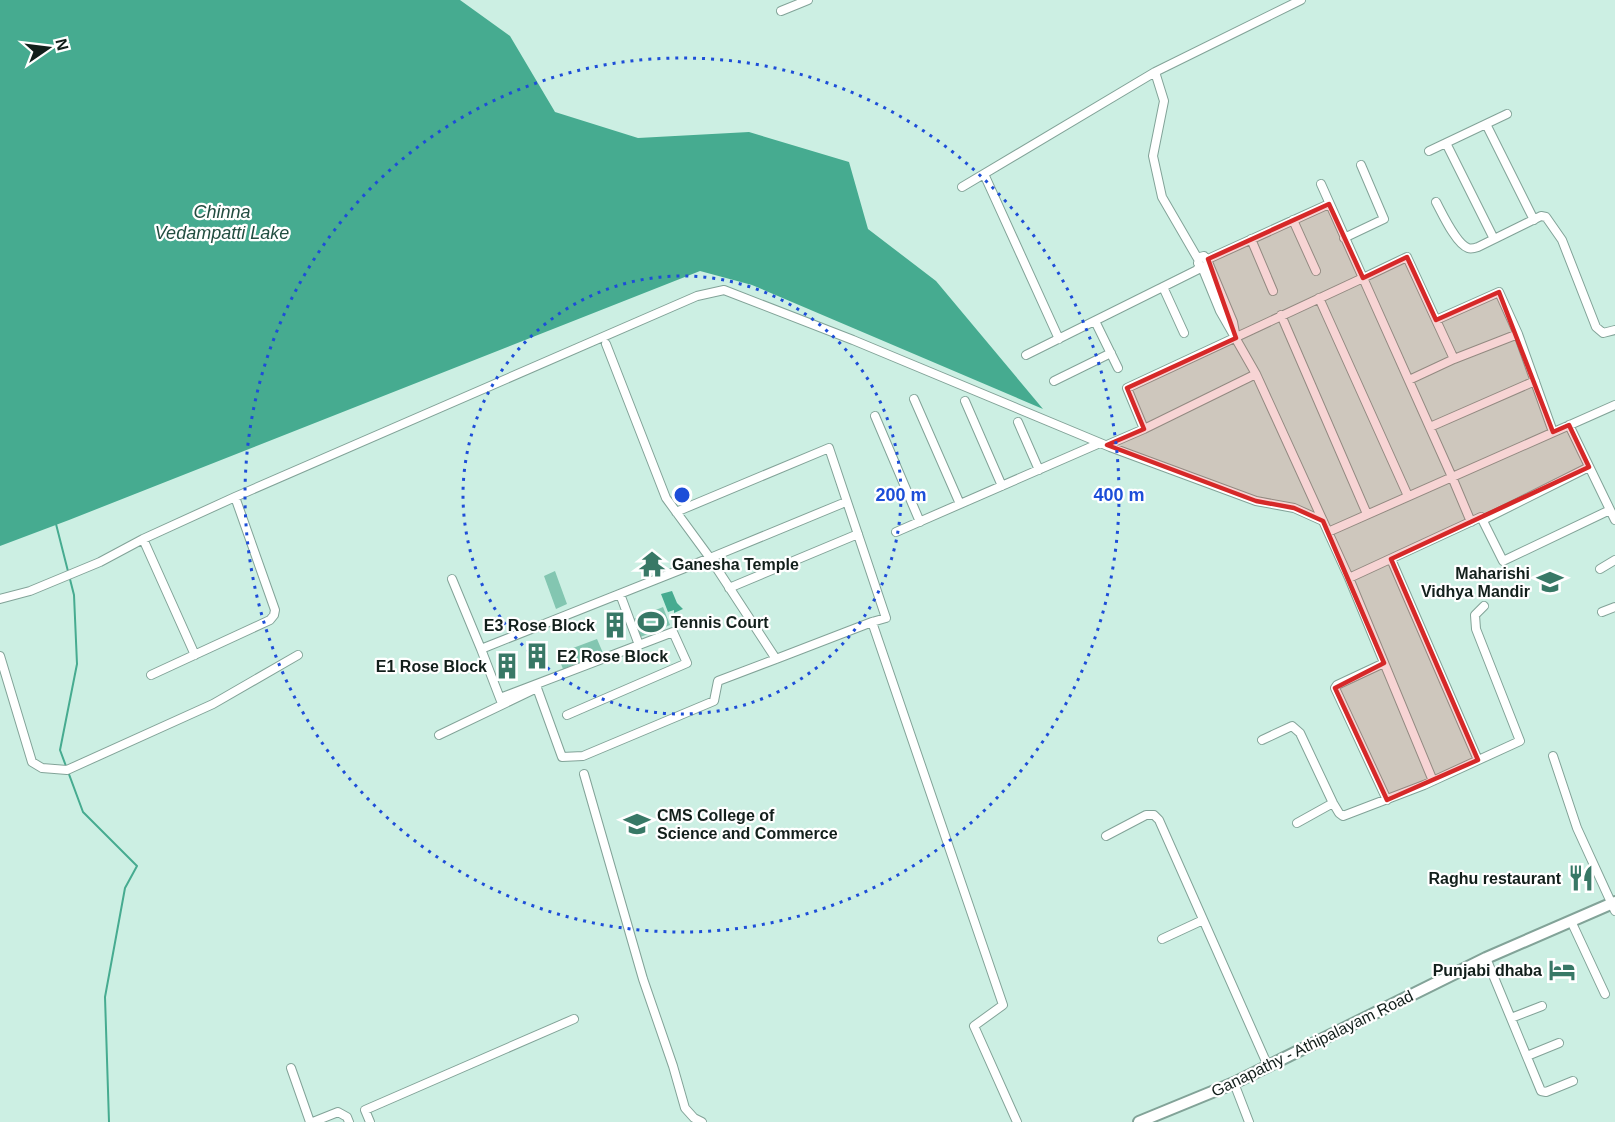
<svg xmlns="http://www.w3.org/2000/svg" width="1615" height="1122" viewBox="0 0 1615 1122" font-family="Helvetica,sans-serif">
<rect width="100%" height="100%" fill="#ccefe3"/>
<path fill="#83c6b1" d="M 555,571 L 567,604 L 556,609 L 544,576 Z
M 663,607 L 670,625 L 638,638 L 631,620 Z
M 597,639 L 603,653 L 563,669 L 557,654 Z"/>
<path fill="#46ab90" d="M 0,0 L 460,0 L 510,36 L 555,112 L 638,138 L 749,132 L 849,162 L 868,229 L 936,281 L 1043,409 L 752,285 L 700,271 L 69,520 L 0,546 Z
M 672,591 L 677,603 L 683,609 L 674,613 L 674,610 L 668,612 L 661,594 Z"/>
<g fill="none" stroke-linecap="round" stroke-linejoin="round">
<path stroke="#46ab90" stroke-width="2" d="M 56,524 L 74,595 L 77,664 L 60,750 L 83,812 L 137,866 L 125,888 L 105,997 L 109,1122"/>
<g stroke="#82a398" stroke-width="10">
<path id="street" d="M 781,11 L 808,0
M 1155,72 L 1164,101 L 1153,156 L 1162,197 L 1198,259
M 1486,124 L 1534,220
M 1446,143 L 1494,239
M 1429,151 L 1507,114
M 984,174 L 1059,339
M 1321,184 L 1363,278 L 1127,388 L 1144,429 L 1256,374 L 1349,578 L 1481,517 L 1503,561 L 1610,510
M 962,187 L 1155,72 L 1301,0
M 1436,202 C 1442,213 1456,244 1468,248 C 1471,249 1475,248 1478,247 L 1541,216 L 1546,217 L 1562,240 L 1596,327 L 1603,333 L 1615,330
M 1293,220 L 1316,271
M 1344,238 L 1384,219 L 1361,165
M 1251,239 L 1273,291
M 1208,259 L 1329,204
M 1208,262 L 1233,322 L 1235,333
M 1202,267 L 1206,266 L 1208,262 L 1204,256 L 1200,257 L 1198,263 L 1202,267 L 1220,311 L 1256,374
M 1163,287 L 1184,333
M 1319,298 L 1408,496
M 1281,315 L 1367,514
M 1436,320 L 1499,292 L 1518,334
M 1095,321 L 1118,368
M 606,344 L 666,498 L 710,558 L 841,504
M 1026,355 L 1197,270 L 1200,265
M 1409,380 L 1454,359
M 1054,381 L 1111,353
M 914,399 L 960,504
M 965,401 L 1002,486
M 875,416 L 920,522
M 1018,422 L 1039,470
M 1569,425 L 1615,520
M 1430,427 L 1535,381
M 1107,445 L 1144,429
M 676,512 L 829,448 L 886,618 L 872,622
M 1483,520 L 1589,467
M 1471,522 L 1452,477 L 1363,278 L 1407,257 L 1454,359 L 1518,334 L 1553,432
M 896,532 L 1100,443
M 1328,532 L 1615,405
M 143,539 L 195,655
M 1391,559 L 1478,760
M 1600,569 L 1615,560
M 1349,578 L 1433,781
M 452,579 L 481,649 L 710,558 L 776,659 L 872,622 L 1003,1005 L 974,1026 L 1017,1122
M 729,588 L 858,534
M 620,594 L 639,645
M 0,599 L 30,591 L 100,562 L 143,539 L 235,497 L 697,296 L 724,290 L 853,340 L 1110,447 L 1256,501 L 1294,508 L 1323,521
M 1602,612 L 1615,607
M 481,649 L 501,701
M 0,656 L 32,762 L 42,768 L 67,770 L 213,704 L 298,655
M 1384,663 L 1337,685 L 1335,688 L 1387,800
M 151,675 L 270,620 L 274,615 L 275,610 L 235,497
M 500,698 L 673,632 L 687,663 L 567,715
M 439,735 L 537,688 L 562,757 L 583,756 L 714,701 L 718,681 L 776,659
M 1262,740 L 1292,726 L 1300,733 L 1333,803 L 1339,813 L 1343,816 L 1424,785 L 1520,741 L 1476,629 L 1475,615 L 1484,606
M 1553,756 L 1577,828 L 1615,911
M 584,774 L 643,979 L 673,1066 L 685,1108 L 694,1118 L 702,1122
M 1297,823 L 1333,803
M 1106,836 L 1146,815 L 1154,815 L 1159,820 L 1268,1066
M 1571,921 L 1605,994
M 1162,939 L 1203,920
M 1486,958 L 1541,1091 L 1546,1092 L 1573,1081
M 1511,1018 L 1542,1006
M 1527,1056 L 1559,1043
M 291,1068 L 310,1122
M 1234,1083 L 1249,1122
M 313,1122 L 338,1112 L 347,1117 L 349,1122
M 370,1122 L 365,1110 L 574,1019"/>
</g>
<g stroke="#82a398" stroke-width="14">
<path id="secondary" d="M 1139,1122 L 1234,1083 L 1486,958 L 1615,902"/>
</g>
<use href="#street" stroke="#fff" stroke-width="8"/>
<use href="#secondary" stroke="#fff" stroke-width="10"/>
</g>
<path fill="#d62828" fill-opacity="0.2" stroke="#d62828" stroke-width="4.5" stroke-linejoin="round" d="M 1329,204 L 1363,278 L 1407,257 L 1436,320 L 1499,292 L 1553,432 L 1569,425 L 1589,467 L 1391,559 L 1478,760 L 1387,800 L 1335,688 L 1384,663 L 1323,521 L 1294,508 L 1256,501 L 1107,445 L 1144,429 L 1127,388 L 1236,338 L 1208,259 Z"/>
<g fill="none" stroke="#1d4ed8" stroke-width="3" stroke-dasharray="3 6">
<circle cx="682" cy="495" r="219"/>
<circle cx="682" cy="495" r="437"/>
</g>
<defs>
<g id="temple-bare" transform="scale(2.07)"><path d="M0-6L5-2H3V0L6.5 2.5H4V6H1.5V3h-3V6H-4V2.5H-6.5L-3 0V-2H-5Z" fill="#387866" stroke="#fff" stroke-width="2.5" paint-order="stroke"/></g>
<g id="school-bare" transform="scale(2.07)"><path d="M0-5L7-2L0 1L-7-2ZM-4 1L0 2.5L4 1V4Q0 6-4 4Z" fill="#387866" stroke="#fff" stroke-width="2.5" paint-order="stroke"/></g>
<g id="stadium-bare" transform="scale(2.07)"><path d="M0-5a6.5 5 0 1 0 0 10a6.5 5 0 1 0 0-10ZM-3.5-1.8h7v3.6h-7Z" fill="#387866" stroke="#fff" stroke-width="2.5" paint-order="stroke"/></g>
<g id="building-bare" transform="scale(2.07)"><path d="M-4-6H4V6H1V3H-1V6H-4ZM-2.5-4.3h1.7v1.8h-1.7ZM.8-4.3h1.7v1.8H.8ZM-2.5-1h1.7V.8h-1.7ZM.8-1h1.7V.8H.8Z" fill="#387866" stroke="#fff" stroke-width="2.5" paint-order="stroke"/></g>
<g id="university-bare" transform="scale(2.07)"><path d="M0-5L7-2L0 1L-7-2ZM-4 1L0 2.5L4 1V4Q0 6-4 4Z" fill="#387866" stroke="#fff" stroke-width="2.5" paint-order="stroke"/></g>
<g id="restaurant-bare" transform="scale(2.07)"><path d="M-5-6h1v4h1v-4h1v4h1v-4h1v5L-1.5 .5V6h-2V.5L-5-1ZM5-6V6H3V1.5H1.5Q1.5-4 5-6Z" fill="#387866" stroke="#fff" stroke-width="2.5" paint-order="stroke"/></g>
<g id="hotel-bare" transform="scale(2.07)"><path d="M-6-4.5h1.5V1H6V5H4.5V3h-9V5H-6ZM-4 0a1.8 1.8 0 1 1 3.6 0ZM.5 0V-2.5h3Q6-2.5 6 0Z" fill="#387866" stroke="#fff" stroke-width="2.5" paint-order="stroke"/></g>
</defs>
<g fill-rule="evenodd">
<use href="#temple-bare" x="652" y="564"/>
<use href="#school-bare" x="1550" y="582"/>
<use href="#stadium-bare" x="651" y="622"/>
<use href="#building-bare" x="615" y="625"/>
<use href="#building-bare" x="537" y="656"/>
<use href="#building-bare" x="507" y="666"/>
<use href="#university-bare" x="637" y="824"/>
<use href="#restaurant-bare" x="1581" y="878"/>
<use href="#hotel-bare" x="1562" y="970"/>
</g>
<g text-anchor="middle" stroke-width="4.5" stroke-linejoin="round" paint-order="stroke">
<g font-size="16" font-weight="bold" fill="#121f1b" stroke="#fff" text-anchor="end">
<text x="672" y="570" text-anchor="start">Ganesha Temple</text>
<text x="1530" y="579">Maharishi<tspan x="1530" dy="18">Vidhya Mandir</tspan></text>
<text x="671" y="628" text-anchor="start">Tennis Court</text>
<text x="595" y="631">E3 Rose Block</text>
<text x="557" y="662" text-anchor="start">E2 Rose Block</text>
<text x="487" y="672">E1 Rose Block</text>
<text x="657" y="821" text-anchor="start">CMS College of<tspan x="657" dy="18">Science and Commerce</tspan></text>
<text x="1561" y="884">Raghu restaurant</text>
<text x="1542" y="976">Punjabi dhaba</text>
</g>
<g font-size="16" fill="#121f1b" stroke="#fff">
<text transform="translate(1312 1043) rotate(-26)" y="6">Ganapathy - Athipalayam Road</text>
</g>
<g font-size="18" font-style="italic" fill="#224e41" stroke="#fff">
<text x="222" y="218">Chinna<tspan x="222" dy="21">Vedampatti Lake</tspan></text>
</g>
</g>
<circle cx="682" cy="495" r="9" fill="#1d4ed8" stroke="#fff" stroke-width="3"/>
<g font-size="18" text-anchor="middle" font-weight="bold" fill="#1d4ed8" stroke="#fff" stroke-width="4.5" stroke-linejoin="round" paint-order="stroke">
<text x="901" y="501">200 m</text>
<text x="1119" y="501">400 m</text>
</g>
<g transform="translate(48 48) rotate(76)" stroke="#ffffff" stroke-width="4.5" paint-order="stroke">
<path d="M0-4.5L10 22L0 15L-10 22Z" fill="#121f1b"/>
<text y="-9" font-size="16" font-weight="bold" text-anchor="middle" fill="#121f1b">N</text>
</g>
</svg>
